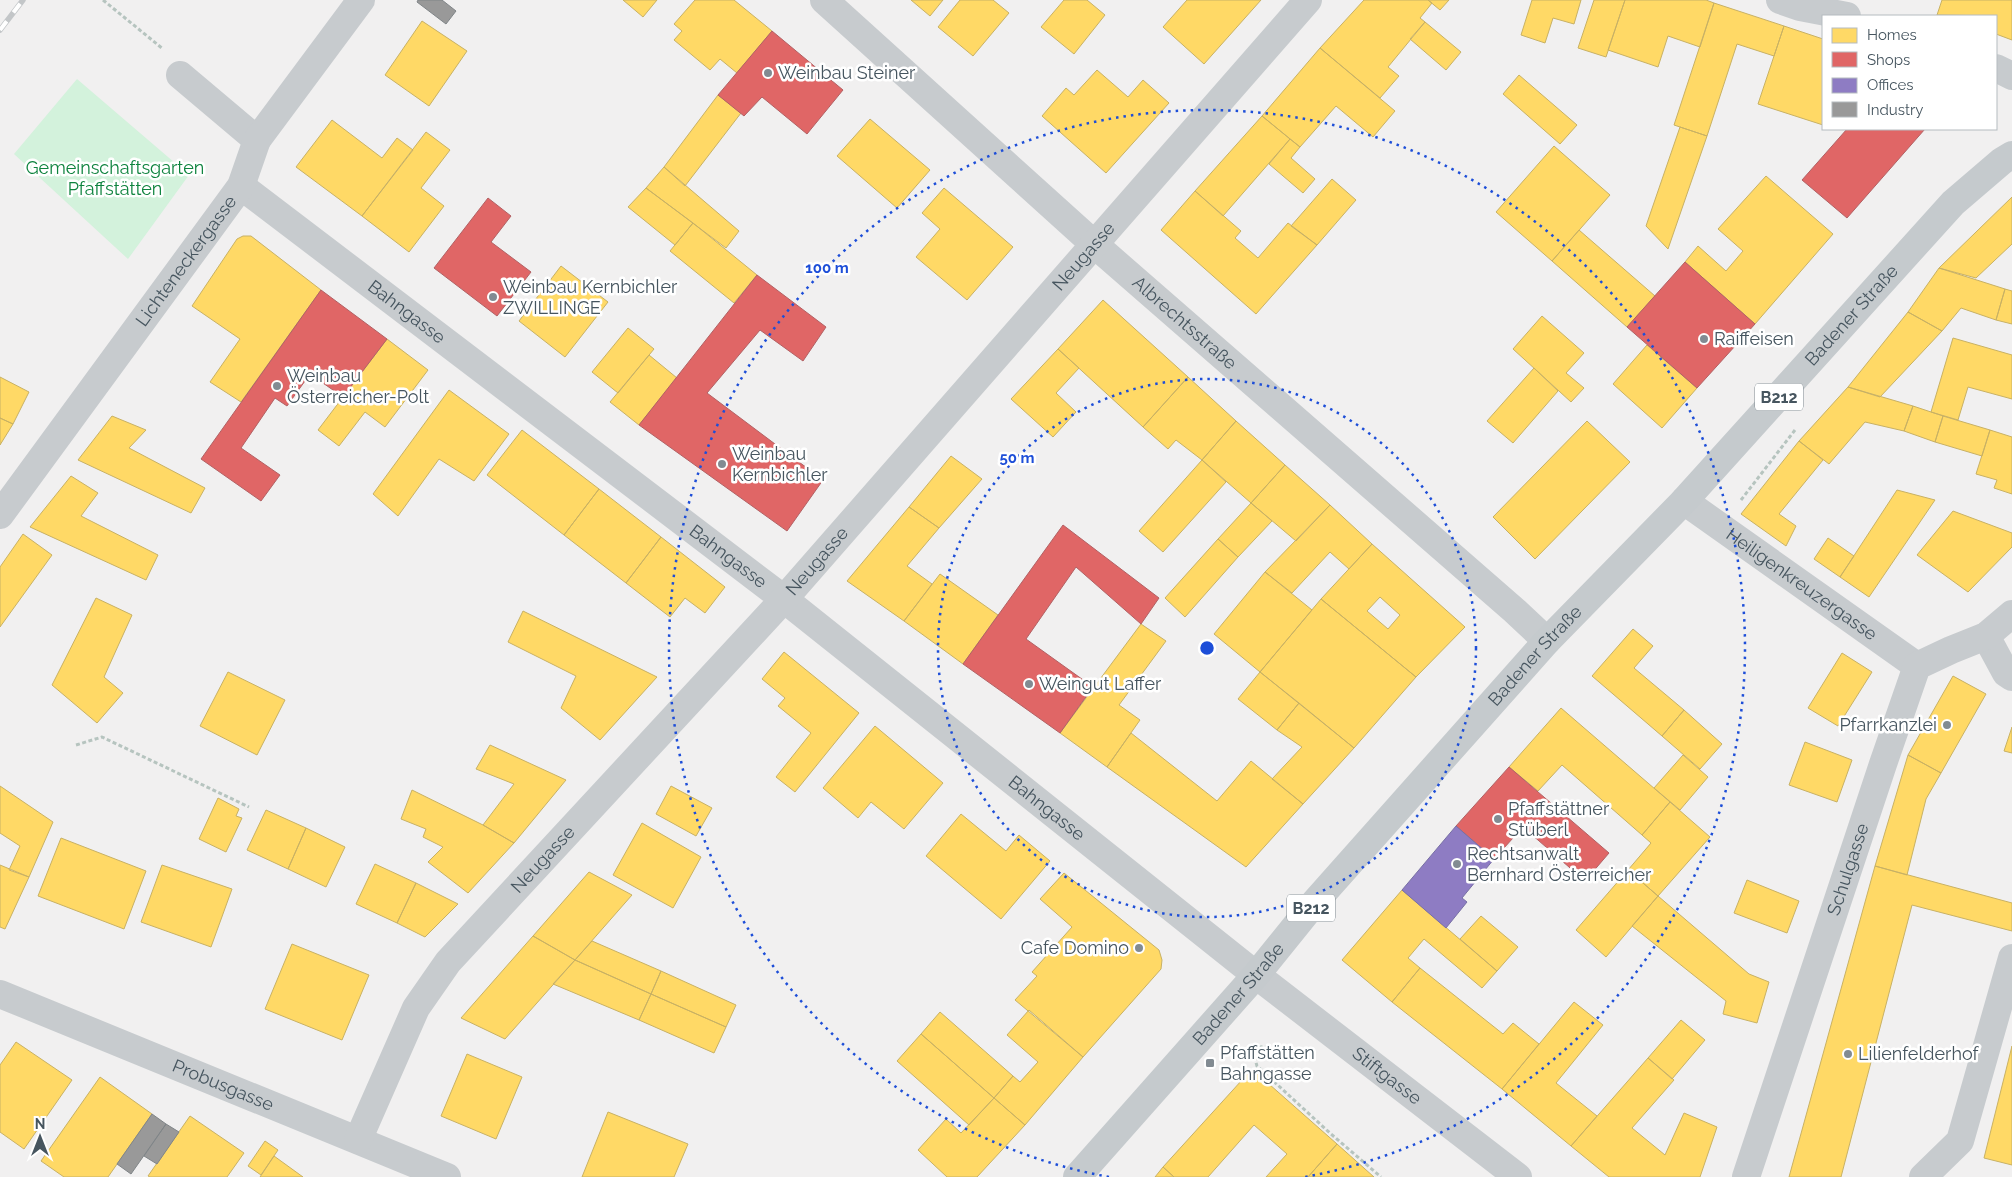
<svg xmlns="http://www.w3.org/2000/svg" width="2012" height="1177" viewBox="0 0 2012 1177" font-family="Raleway,sans-serif">
<rect width="100%" height="100%" fill="#f1f0f0"/>
<path fill="#d3f2dc" d="M 77,79 L 189,175 L 128,259 L 14,154 Z"/>
<path fill="#ffd966" stroke="#c8b164" fill-rule="evenodd" d="M 623,0 L 657,0 L 643,17 Z
M 695,0 L 734,0 L 772,31 L 737,73 L 720,59 L 710,70 L 674,40 L 682,31 L 674,24 Z
M 911,0 L 943,0 L 930,16 Z
M 960,0 L 993,0 L 1009,13 L 973,56 L 938,27 Z
M 1064,0 L 1087,0 L 1105,15 L 1074,54 L 1041,27 Z
M 1187,0 L 1261,0 L 1204,64 L 1163,27 Z
M 1364,0 L 1428,0 L 1432,3 L 1420,18 L 1425,22 L 1388,67 L 1399,76 L 1380,98 L 1320,48 Z
M 1428,0 L 1449,0 L 1440,10 Z
M 1532,0 L 1581,0 L 1574,24 L 1553,18 L 1545,43 L 1521,35 Z
M 1594,0 L 1625,0 L 1606,57 L 1578,48 Z
M 1625,0 L 1706,0 L 1714,3 L 1700,47 L 1668,36 L 1658,67 L 1608,50 Z
M 1942,0 L 2012,0 L 2012,40 L 1996,34 L 1996,16 L 1937,15 Z
M 1714,3 L 1784,26 L 1774,56 L 1737,44 L 1707,136 L 1674,125 Z
M 422,21 L 467,51 L 429,106 L 385,75 Z
M 1425,22 L 1461,52 L 1446,70 L 1410,39 Z
M 1784,26 L 1823,39 L 1823,125 L 1758,104 Z
M 1320,48 L 1395,111 L 1373,137 L 1336,106 L 1300,147 L 1262,116 Z
M 1097,70 L 1128,97 L 1143,80 L 1169,103 L 1106,173 L 1042,116 L 1066,88 L 1074,95 Z
M 1519,75 L 1577,125 L 1560,144 L 1503,94 Z
M 718,95 L 741,113 L 685,186 L 664,167 Z
M 1262,116 L 1290,139 L 1223,216 L 1195,191 Z
M 870,119 L 930,170 L 897,208 L 837,156 Z
M 332,120 L 382,158 L 397,138 L 413,150 L 362,216 L 296,167 Z
M 1680,127 L 1707,136 L 1668,249 L 1646,226 Z
M 426,132 L 450,150 L 421,188 L 444,206 L 409,252 L 362,216 Z
M 1290,139 L 1300,147 L 1291,158 L 1315,179 L 1303,193 L 1269,164 Z
M 1554,146 L 1610,195 L 1552,261 L 1496,212 Z
M 664,167 L 739,231 L 726,248 L 646,188 Z
M 1766,176 L 1833,234 L 1755,324 L 1685,262 L 1698,246 L 1726,271 L 1743,251 L 1718,229 Z
M 1332,179 L 1356,200 L 1317,245 L 1291,226 Z
M 646,188 L 693,223 L 675,245 L 628,207 Z
M 944,188 L 1013,247 L 967,300 L 916,257 L 940,229 L 922,213 Z
M 1195,191 L 1241,231 L 1235,238 L 1258,258 L 1288,223 L 1317,245 L 1256,314 L 1161,230 Z
M 2012,197 L 2012,244 L 1976,278 L 1939,268 Z
M 693,223 L 757,275 L 734,303 L 670,251 Z
M 1579,230 L 1655,296 L 1627,327 L 1552,261 Z
M 243,236 L 251,236 L 321,290 L 241,402 L 210,382 L 240,339 L 192,306 L 237,239 Z
M 561,266 L 608,302 L 565,357 L 519,321 Z
M 1939,268 L 2005,289 L 1996,320 L 1961,308 L 1942,331 L 1908,312 Z
M 2005,289 L 2012,291 L 2012,324 L 1996,320 Z
M 1103,300 L 1188,377 L 1143,427 L 1058,349 Z
M 1908,312 L 1942,331 L 1880,397 L 1848,387 Z
M 1542,316 L 1584,353 L 1566,373 L 1584,388 L 1571,402 L 1513,349 Z
M 628,328 L 654,349 L 618,393 L 592,372 Z
M 1953,338 L 2012,355 L 2012,399 L 1968,387 L 1958,420 L 1931,412 Z
M 387,339 L 428,370 L 385,427 L 365,412 L 339,446 L 318,430 Z
M 1647,345 L 1697,388 L 1662,428 L 1613,384 Z
M 1058,349 L 1079,368 L 1056,393 L 1076,412 L 1053,437 L 1011,399 Z
M 649,355 L 677,378 L 639,425 L 610,402 Z
M 1534,368 L 1558,391 L 1513,443 L 1487,421 Z
M 0,377 L 29,392 L 13,424 L 0,418 Z
M 1188,377 L 1236,421 L 1202,460 L 1176,440 L 1168,449 L 1143,427 Z
M 1848,387 L 1913,406 L 1904,431 L 1865,422 L 1829,464 L 1799,441 Z
M 449,390 L 509,434 L 474,481 L 439,459 L 398,516 L 373,494 Z
M 1913,406 L 1943,416 L 1935,442 L 1904,431 Z
M 112,416 L 146,430 L 129,448 L 205,488 L 191,513 L 78,460 Z
M 1943,416 L 1990,430 L 1982,456 L 1935,442 Z
M 0,418 L 13,424 L 0,445 Z
M 1236,421 L 1285,465 L 1251,503 L 1202,460 Z
M 1587,421 L 1630,462 L 1535,559 L 1493,517 Z
M 522,430 L 599,489 L 564,535 L 487,475 Z
M 1990,430 L 2012,437 L 2012,494 L 1994,488 L 1997,480 L 1976,474 Z
M 1799,441 L 1823,460 L 1779,514 L 1796,526 L 1786,546 L 1741,514 Z
M 951,456 L 982,479 L 939,528 L 909,507 Z
M 1202,460 L 1226,482 L 1163,552 L 1139,531 Z
M 1285,465 L 1330,505 L 1296,541 L 1251,503 Z
M 71,476 L 98,493 L 81,516 L 158,555 L 146,580 L 30,527 Z
M 599,489 L 661,537 L 626,583 L 564,535 Z
M 1897,490 L 1935,500 L 1869,597 L 1840,577 Z
M 1251,503 L 1272,521 L 1238,557 L 1218,539 Z
M 1330,505 L 1372,544 L 1349,569 L 1330,552 L 1292,593 L 1265,572 Z
M 909,507 L 939,528 L 907,566 L 932,584 L 904,621 L 847,581 Z
M 1953,511 L 2012,533 L 2012,547 L 1968,592 L 1917,555 Z
M 23,534 L 52,555 L 0,627 L 0,567 Z
M 661,537 L 725,587 L 705,613 L 685,598 L 670,617 L 626,583 Z
M 1828,538 L 1854,556 L 1840,577 L 1814,559 Z
M 1218,539 L 1238,557 L 1185,617 L 1165,598 Z
M 1372,544 L 1465,627 L 1416,677 L 1321,599 ZM 1380,597 L 1400,615 L 1388,629 L 1367,611 Z
M 1265,572 L 1312,610 L 1260,672 L 1214,634 Z
M 940,574 L 998,615 L 963,664 L 904,621 Z
M 96,598 L 132,615 L 104,677 L 123,693 L 97,723 L 52,685 Z
M 1321,599 L 1416,677 L 1354,748 L 1260,672 Z
M 523,611 L 657,677 L 600,740 L 561,708 L 576,676 L 508,642 Z
M 1141,624 L 1166,641 L 1119,705 L 1140,720 L 1107,767 L 1060,733 Z
M 1633,629 L 1653,646 L 1634,668 L 1684,710 L 1662,736 L 1592,676 Z
M 784,652 L 859,713 L 795,792 L 776,777 L 811,733 L 778,706 L 785,698 L 762,679 Z
M 1842,653 L 1872,672 L 1838,726 L 1808,708 Z
M 228,672 L 285,700 L 257,755 L 200,726 Z
M 1260,672 L 1299,703 L 1277,730 L 1238,699 Z
M 1953,676 L 1986,694 L 1941,773 L 1908,755 Z
M 1299,703 L 1354,748 L 1303,804 L 1272,779 L 1302,747 L 1277,730 Z
M 1561,708 L 1670,802 L 1642,835 L 1562,765 L 1538,791 L 1509,767 Z
M 1684,710 L 1722,744 L 1700,769 L 1662,736 Z
M 875,726 L 943,783 L 904,829 L 871,802 L 858,818 L 823,788 Z
M 2012,727 L 2012,753 L 2004,751 Z
M 1131,733 L 1217,801 L 1251,761 L 1303,804 L 1246,867 L 1107,767 Z
M 1805,742 L 1852,760 L 1837,802 L 1789,785 Z
M 490,745 L 566,780 L 514,843 L 483,825 L 514,784 L 476,769 Z
M 1683,755 L 1708,777 L 1680,810 L 1654,788 Z
M 1908,755 L 1941,773 L 1926,799 L 1907,875 L 1875,866 Z
M 0,786 L 53,822 L 29,877 L 9,870 L 20,846 L 0,833 Z
M 671,786 L 712,808 L 696,836 L 656,814 Z
M 412,790 L 483,825 L 514,843 L 468,893 L 428,862 L 443,847 L 423,837 L 426,829 L 401,819 Z
M 218,798 L 239,809 L 236,816 L 242,818 L 226,852 L 199,839 Z
M 1670,802 L 1710,837 L 1658,896 L 1628,870 L 1651,843 L 1642,835 Z
M 266,810 L 306,828 L 288,869 L 247,850 Z
M 961,814 L 1006,851 L 1019,835 L 1050,861 L 1001,919 L 926,856 Z
M 642,823 L 701,857 L 673,908 L 613,875 Z
M 306,828 L 345,847 L 326,887 L 288,869 Z
M 61,838 L 146,871 L 124,929 L 38,896 Z
M 375,864 L 416,883 L 397,923 L 356,904 Z
M 0,865 L 29,877 L 5,929 L 0,927 Z
M 162,865 L 232,889 L 211,947 L 141,922 Z
M 1875,866 L 2012,903 L 2012,931 L 1912,905 L 1841,1177 L 1789,1177 Z
M 1628,870 L 1658,896 L 1606,957 L 1576,930 Z
M 589,872 L 632,895 L 575,960 L 533,936 Z
M 1064,873 L 1159,950 L 1162,960 L 1161,969 L 1083,1057 L 1015,1000 L 1037,976 L 1032,972 L 1072,927 L 1040,899 Z
M 1747,880 L 1799,901 L 1787,933 L 1734,913 Z
M 416,883 L 458,904 L 425,937 L 397,923 Z
M 1402,890 L 1497,971 L 1482,988 L 1424,939 L 1408,958 L 1420,968 L 1392,1002 L 1342,960 Z
M 1658,896 L 1749,974 L 1769,982 L 1757,1023 L 1723,1014 L 1726,1001 L 1632,926 Z
M 1481,916 L 1518,947 L 1497,971 L 1460,939 Z
M 533,936 L 575,960 L 505,1039 L 461,1018 Z
M 592,941 L 661,971 L 651,994 L 575,960 Z
M 292,944 L 369,975 L 342,1040 L 265,1009 Z
M 575,960 L 651,994 L 639,1020 L 553,984 Z
M 1420,968 L 1503,1034 L 1513,1023 L 1539,1044 L 1502,1089 L 1392,1002 Z
M 661,971 L 736,1005 L 726,1027 L 651,994 Z
M 651,994 L 726,1027 L 714,1053 L 639,1020 Z
M 1574,1002 L 1603,1025 L 1556,1083 L 1597,1116 L 1571,1146 L 1502,1089 Z
M 1029,1010 L 1083,1057 L 1025,1125 L 994,1098 L 1013,1076 L 1020,1082 L 1038,1062 L 1007,1035 Z
M 940,1012 L 1013,1076 L 994,1098 L 921,1034 Z
M 1681,1020 L 1705,1040 L 1672,1079 L 1648,1058 Z
M 921,1034 L 994,1098 L 969,1125 L 897,1061 Z
M 16,1042 L 72,1080 L 24,1149 L 0,1132 L 0,1065 Z
M 2012,1046 L 2012,1165 L 1984,1158 Z
M 467,1054 L 522,1077 L 496,1139 L 441,1116 Z
M 1648,1058 L 1674,1080 L 1632,1128 L 1665,1155 L 1684,1113 L 1717,1127 L 1700,1177 L 1609,1177 L 1571,1146 Z
M 1252,1069 L 1337,1144 L 1308,1177 L 1266,1177 L 1287,1154 L 1254,1125 L 1208,1177 L 1174,1177 L 1163,1167 Z
M 100,1077 L 152,1114 L 108,1177 L 64,1177 L 41,1161 Z
M 994,1098 L 1025,1125 L 977,1177 L 947,1177 L 918,1150 L 946,1119 L 961,1133 Z
M 608,1112 L 688,1144 L 674,1177 L 582,1177 Z
M 190,1116 L 244,1153 L 227,1177 L 150,1177 L 148,1176 Z
M 265,1141 L 278,1150 L 261,1175 L 248,1166 Z
M 1337,1144 L 1374,1177 L 1308,1177 Z
M 274,1156 L 303,1177 L 260,1177 Z
M 1163,1167 L 1174,1177 L 1155,1177 Z"/>
<path fill="#e06666" stroke="#b26164" d="M 772,31 L 843,90 L 807,134 L 762,97 L 744,116 L 718,95 Z
M 1847,129 L 1925,129 L 1847,218 L 1802,180 Z
M 488,198 L 511,216 L 491,242 L 531,272 L 497,316 L 434,268 Z
M 1685,262 L 1755,324 L 1697,388 L 1627,327 Z
M 757,275 L 826,327 L 803,361 L 760,330 L 707,393 L 823,480 L 787,531 L 639,425 Z
M 321,290 L 387,339 L 343,397 L 310,374 L 287,406 L 275,398 L 241,448 L 280,475 L 261,501 L 201,459 Z
M 1063,525 L 1159,598 L 1141,624 L 1076,567 L 1026,639 L 1093,687 L 1060,733 L 963,664 Z
M 1509,767 L 1609,853 L 1585,881 L 1523,827 L 1494,859 L 1456,826 Z"/>
<path fill="#8e7cc3" stroke="#7870a5" d="M 1456,826 L 1494,859 L 1462,898 L 1467,902 L 1446,928 L 1402,890 Z"/>
<path fill="#999" stroke="#808588" d="M 418,0 L 442,0 L 456,11 L 446,24 L 417,2 Z
M 152,1114 L 166,1124 L 131,1174 L 117,1164 Z
M 166,1124 L 179,1132 L 157,1164 L 144,1156 Z"/>
<g fill="none" stroke-linecap="round" stroke-linejoin="round">
<path stroke="#b6c4bf" stroke-width="3" stroke-dasharray="4 2.5" stroke-linecap="butt" d="M 103,0 L 163,49
M 1741,500 L 1795,430
M 76,745 L 102,737 L 249,807
M 1269,1046 L 1252,1048 L 1257,1066 L 1331,1134 L 1381,1177"/>
<g stroke="#c7cbce" stroke-width="28">
<path id="s1" d="M 824,0 L 1094,244 L 1515,611 L 1547,641"/>
<path d="M 1780,0 L 1800,7 L 1847,16"/>
<path d="M 1996,68 L 2012,76"/>
<path d="M 180,75 L 257,140"/>
<path id="s2" d="M 241,186 L 784,599 L 1256,975 L 1518,1177"/>
<path id="s3" d="M 1684,501 L 1917,666"/>
<path id="s4" d="M 0,515 L 241,186 L 257,140 L 361,0"/>
<path d="M 1986,636 L 2006,673 L 2012,677"/>
<path id="s5" d="M 0,994 L 447,1177"/>
<path id="s6" d="M 358,1140 L 416,1008 L 448,962 L 784,599 L 1308,0"/>
<path id="s7" d="M 1746,1177 L 1883,764 L 1917,666 L 1951,650 L 1986,636 L 2012,614"/>
<path d="M 1923,1177 L 1960,1141 L 2012,958"/>
</g>
<path stroke="#c5cacd" stroke-width="28" id="s8" d="M 1077,1177 L 1256,975 L 1315,902 L 1547,641 L 1684,501 L 1953,203 L 2002,161 L 2012,155"/>
<g stroke="#c3c6c8" stroke-width="5.5">
<path id="rail" d="M 0,30 L 23,0"/>
</g>
<use href="#rail" stroke="#fff" stroke-width="4" stroke-dasharray="11" stroke-linecap="butt"/>
</g>
<g fill="none" stroke="#1d4ed8" stroke-width="2.5" stroke-dasharray="2.5 5">
<circle cx="1207" cy="648" r="269"/>
<path d="M1109 1177A538 538 0 1 1 1305 1177"/>
</g>
<g fill="#828b92" stroke="#fff" stroke-width="2">
<circle cx="768" cy="73" r="5"/>
<circle cx="493" cy="297" r="5"/>
<circle cx="1704" cy="339" r="5"/>
<circle cx="277" cy="386" r="5"/>
<circle cx="722" cy="464" r="5"/>
<circle cx="1029" cy="684" r="5"/>
<circle cx="1947" cy="725" r="5"/>
<circle cx="1498" cy="819" r="5"/>
<circle cx="1457" cy="864" r="5"/>
<circle cx="1139" cy="948" r="5"/>
<circle cx="1848" cy="1054" r="5"/>
<rect x="1205" y="1058" width="10" height="10" rx="2.5"/>
</g>
<g text-anchor="middle" stroke-width="5" stroke-linejoin="round" paint-order="stroke">
<g fill="#fff" stroke="#7e888f" stroke-width="1">
<rect x="1755" y="383.5" width="48" height="27" rx="4"/>
<rect x="1287" y="894.5" width="48" height="27" rx="4"/>
</g>
<g font-size="16" font-weight="bold" fill="#46555f">
<text x="1779" y="403">B212</text>
<text x="1311" y="914">B212</text>
</g>
<g font-size="18" fill="#46555f" stroke="#fff" text-anchor="start">
<text x="778" y="79">Weinbau Steiner</text>
<text x="503" y="293">Weinbau Kernbichler<tspan x="503" dy="21">ZWILLINGE</tspan></text>
<text x="1714" y="345">Raiffeisen</text>
<text x="287" y="382">Weinbau<tspan x="287" dy="21">Österreicher-Polt</tspan></text>
<text x="732" y="460">Weinbau<tspan x="732" dy="21">Kernbichler</tspan></text>
<text x="1039" y="690">Weingut Laffer</text>
<text x="1937" y="731" text-anchor="end">Pfarrkanzlei</text>
<text x="1508" y="815">Pfaffstättner<tspan x="1508" dy="21">Stüberl</tspan></text>
<text x="1467" y="860">Rechtsanwalt<tspan x="1467" dy="21">Bernhard Österreicher</tspan></text>
<text x="1129" y="954" text-anchor="end">Cafe Domino</text>
<text x="1220" y="1059">Pfaffstätten<tspan x="1220" dy="21">Bahngasse</tspan></text>
<text x="1858" y="1060">Lilienfelderhof</text>
</g>
<g font-size="18" fill="#0e833e" stroke="#fff">
<text x="115" y="174">Gemeinschaftsgarten<tspan x="115" dy="21">Pfaffstätten</tspan></text>
</g>
<g font-size="18" fill="#46555f" stroke="#fff">
<text dy="6" stroke="none"><textPath href="#s6" startOffset="1150">Neugasse</textPath></text>
<text dy="6" stroke="none"><textPath href="#s4" startOffset="315">Lichteneckergasse</textPath></text>
<text dy="6" stroke="none"><textPath href="#s2" startOffset="208">Bahngasse</textPath></text>
<text dy="6" stroke="none"><textPath href="#s8" startOffset="1159">Badener Straße</textPath></text>
<text dy="6" stroke="none"><textPath href="#s1" startOffset="484">Albrechtsstraße</textPath></text>
<text dy="6" stroke="none"><textPath href="#s2" startOffset="612">Bahngasse</textPath></text>
<text dy="6" stroke="none"><textPath href="#s6" startOffset="745">Neugasse</textPath></text>
<text dy="6" stroke="none"><textPath href="#s3" startOffset="144">Heiligenkreuzergasse</textPath></text>
<text dy="6" stroke="none"><textPath href="#s8" startOffset="694">Badener Straße</textPath></text>
<text dy="6" stroke="none"><textPath href="#s2" startOffset="1018">Bahngasse</textPath></text>
<text dy="6" stroke="none"><textPath href="#s6" startOffset="340">Neugasse</textPath></text>
<text dy="6" stroke="none"><textPath href="#s7" startOffset="324">Schulgasse</textPath></text>
<text dy="6" stroke="none"><textPath href="#s8" startOffset="244">Badener Straße</textPath></text>
<text dy="6" stroke="none"><textPath href="#s2" startOffset="1451">Stiftgasse</textPath></text>
<text dy="6" stroke="none"><textPath href="#s5" startOffset="241">Probusgasse</textPath></text>
</g>
</g>
<circle cx="1207" cy="648" r="8" fill="#1d4ed8" stroke="#fff" stroke-width="2.5"/>
<g font-size="15" text-anchor="middle" font-weight="bold" fill="#1d4ed8" stroke="#fff" stroke-width="5" stroke-linejoin="round" paint-order="stroke">
<text x="827" y="273">100 m</text>
<text x="1017" y="463">50 m</text>
</g>
<rect x="1822" y="15" width="175" height="115" fill="#ffffff" stroke="#b5bbbf"/>
<rect x="1832" y="28" width="25" height="15" fill="#ffd966" stroke="#b5bbbf"/>
<text x="1867" y="40" font-size="15" fill="#46555f">Homes</text>
<rect x="1832" y="52" width="25" height="15" fill="#e06666" stroke="#b5bbbf"/>
<text x="1867" y="65" font-size="15" fill="#46555f">Shops</text>
<rect x="1832" y="78" width="25" height="15" fill="#8e7cc3" stroke="#b5bbbf"/>
<text x="1867" y="90" font-size="15" fill="#46555f">Offices</text>
<rect x="1832" y="102" width="25" height="15" fill="#999999" stroke="#b5bbbf"/>
<text x="1867" y="115" font-size="15" fill="#46555f">Industry</text>
<g transform="translate(40 1137)" stroke="#ffffff" stroke-width="4" paint-order="stroke">
<path d="M0-4L9 19L0 12L-9 19Z" fill="#46555f"/>
<text y="-8" font-size="14" font-weight="bold" text-anchor="middle" fill="#46555f">N</text>
</g>
</svg>
